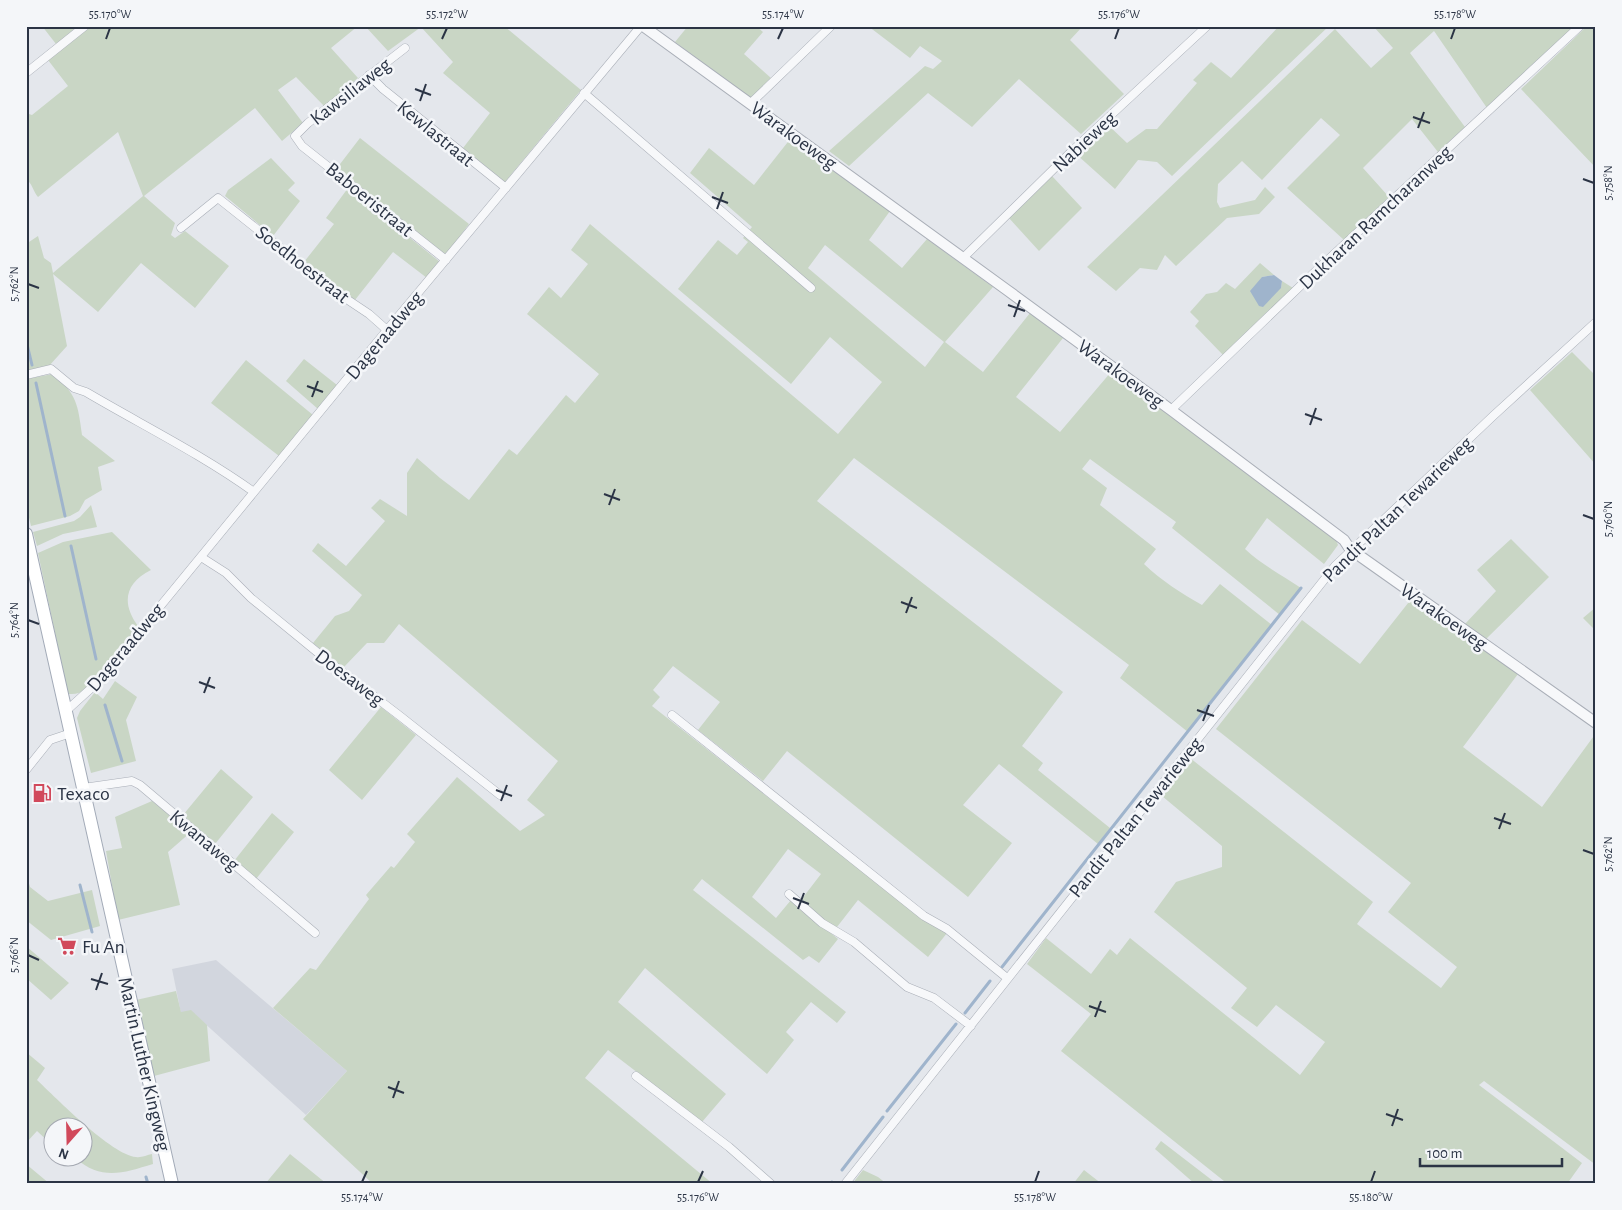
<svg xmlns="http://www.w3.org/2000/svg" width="1622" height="1210" viewBox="0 0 1622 1210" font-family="'Alegreya Sans',sans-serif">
<rect width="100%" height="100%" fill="#e4e7ec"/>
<path fill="#d2d6de" d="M 216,960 L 347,1071 L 306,1115 L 191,1011 L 181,1013 L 172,969 Z"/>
<path fill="#c9d6c5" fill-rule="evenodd" d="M 42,26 L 71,26 L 74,30 L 56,44 Z
M 91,26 L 358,26 L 331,48 L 358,78 L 324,106 L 296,77 L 278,90 L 303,123 L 282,141 L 255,108 L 144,196 L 175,223 L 171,235 L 175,238 L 185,231 L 229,266 L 195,308 L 141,263 L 98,312 L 53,274 L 67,346 L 49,366 L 26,371 L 26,244 L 38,236 L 44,258 L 51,263 L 53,273 L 143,196 L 118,132 L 38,197 C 33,191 32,183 26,179 L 26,113 L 32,115 L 68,86 L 48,60 Z
M 365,26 L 504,26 L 581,90 L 505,182 L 463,148 L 490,113 L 443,73 L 453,62 L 421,27 L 388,51 Z
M 688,26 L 756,26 L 763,32 L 744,54 L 771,78 L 751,98 L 675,42 Z
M 868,26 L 960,26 L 971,28 L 973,26 L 1083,26 L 1070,40 L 1124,94 L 1081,134 L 1019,79 L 972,127 L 928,93 L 849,166 L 829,151 L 925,66 L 933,69 L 942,61 L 920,46 L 910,58 Z
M 1279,26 L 1329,26 L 1172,176 L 1157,162 L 1138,160 L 1115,189 L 1076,154 L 1107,124 L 1127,143 L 1146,129 L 1157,129 L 1197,83 L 1193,80 L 1211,62 L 1231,78 Z
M 1373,26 L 1575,26 L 1487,108 L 1434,31 L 1410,53 L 1465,127 L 1438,152 L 1412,119 L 1363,168 L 1389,197 L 1344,240 L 1287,188 L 1340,135 L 1321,118 L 1262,180 L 1242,161 L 1218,184 L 1217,202 L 1220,208 L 1255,200 L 1265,187 L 1275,197 L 1259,214 L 1227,218 L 1176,266 L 1165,255 L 1157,270 L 1140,268 L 1116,291 L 1087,267 L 1335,29 L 1371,68 L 1393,48 Z
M 1587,26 L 1596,26 L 1596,168 L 1521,89 Z
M 360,138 L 469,224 L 446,255 L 337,168 Z
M 791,138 L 890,211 L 869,240 L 902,268 L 927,239 L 993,287 L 945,342 L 983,372 L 1030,313 L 1063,338 L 1016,397 L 1060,432 L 1111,372 L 1335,538 L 1338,545 L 1324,564 L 1267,518 L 1245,549 C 1262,565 1282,575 1301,588 L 1280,615 L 1172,528 L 1176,522 L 1090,459 L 1082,469 L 1107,488 L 1100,505 L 1156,549 L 1144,564 C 1162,581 1181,593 1202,605 L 1220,584 L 1272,625 L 1188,732 L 1120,678 L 1129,665 L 854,458 L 817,501 L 1063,692 L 1022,746 L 1043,763 L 1038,770 L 1110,828 L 1098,844 L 999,764 L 963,805 L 1012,843 L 968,897 L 787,751 L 763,781 L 698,730 L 720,702 L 673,666 L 653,690 L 660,697 L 652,706 L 923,919 L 947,933 L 928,957 L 858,900 L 837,927 L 827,922 L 801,900 L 821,874 L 788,849 L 752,897 L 776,918 L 791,900 L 838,939 L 819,963 L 809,956 L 803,960 L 702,879 L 693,890 L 846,1012 L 837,1023 L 811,1002 L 786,1032 L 794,1040 L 767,1074 L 645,968 L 618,1002 L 726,1094 L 702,1122 L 608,1050 L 585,1078 L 713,1184 L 571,1184 L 569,1182 L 568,1184 L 373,1184 L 303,1119 L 347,1071 L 273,1008 L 310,968 L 316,970 L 369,899 L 366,895 L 391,866 L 394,868 L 415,842 L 407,834 L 457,777 L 520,831 L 545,815 L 527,800 L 558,761 L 399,624 L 384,643 L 367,643 L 343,668 L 313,643 L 335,616 L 349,611 L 362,595 L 312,551 L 318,543 L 346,566 L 385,521 L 371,508 L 380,499 L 407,516 L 407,473 L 417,458 L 440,478 L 469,500 L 509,449 L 517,455 L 566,395 L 575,403 L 599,374 L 527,314 L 549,287 L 561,298 L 588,264 L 571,250 L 590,224 L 838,434 L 882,382 L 830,337 L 791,384 L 678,289 L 718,240 L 737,255 L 748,242 L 743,238 L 752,227 L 690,173 L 709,148 L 754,185 ZM 825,245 L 944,342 L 925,367 L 808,268 Z
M 271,158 L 295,183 L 288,190 L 300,201 L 273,236 L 225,196 L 228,190 Z
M 1052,176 L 1082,208 L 1039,251 L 1009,218 Z
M 348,188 L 440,262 L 427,278 L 393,252 L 355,300 L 304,262 L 334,224 L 326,218 Z
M 1260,263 L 1274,275 L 1262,277 L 1281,288 L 1282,281 L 1293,288 L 1223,355 L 1195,326 L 1199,321 L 1190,312 L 1206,294 L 1217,292 L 1226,283 L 1235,289 Z
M 1572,352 L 1596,376 L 1596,465 L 1530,390 Z
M 304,359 L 337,385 L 318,409 L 286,381 Z
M 246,360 L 313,415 L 279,456 L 211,403 Z
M 53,374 C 77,394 78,405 82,435 L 115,461 L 98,467 L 102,490 L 85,500 L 79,511 L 70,516 L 31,526 L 26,505 L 26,379 Z
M 91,505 L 97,527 L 63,534 L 37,546 L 33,532 L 74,521 L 80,517 Z
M 112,532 L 151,570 C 125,583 121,603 138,626 C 126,641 97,683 83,691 C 78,694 73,694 68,694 L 38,553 L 63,542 Z
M 1511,539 L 1549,577 L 1485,640 L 1464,625 L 1496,591 L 1477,570 Z
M 1412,598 L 1518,674 L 1463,747 L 1542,807 L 1596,733 L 1596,1165 L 1484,1081 L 1479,1085 L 1582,1163 L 1567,1184 L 1222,1184 L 1224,1181 L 1061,1051 L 1091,1014 L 1027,964 L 1046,938 L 1091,974 L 1110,949 L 1117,955 L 1130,938 L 1300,1075 L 1325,1042 L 1276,1005 L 1257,1027 L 1231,1008 L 1247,988 L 1154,912 L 1176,882 L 1222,867 L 1222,846 L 1162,796 L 1190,758 L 1373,902 L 1357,924 L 1441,988 L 1457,967 L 1388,912 L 1411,883 L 1216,729 L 1302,620 L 1360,664 Z
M 1596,607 L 1596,631 L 1583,618 Z
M 115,681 L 137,697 L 126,720 L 136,761 L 91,773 L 77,718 L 80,711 L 95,692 L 103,699 Z
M 381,707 L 416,735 L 362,800 L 329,770 Z
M 221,769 L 253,797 L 215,844 L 183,815 Z
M 152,801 L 191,832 L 168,852 L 180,905 L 118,920 L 106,851 L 122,848 L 115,817 Z
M 272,813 L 294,832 L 256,879 L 234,861 Z
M 26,873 L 30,887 L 48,901 L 92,890 L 100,926 L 51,940 L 26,920 Z
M 26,946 L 69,983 L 51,1000 L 26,978 Z
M 176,991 L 181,1012 L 191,1010 L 207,1025 L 210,1061 L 154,1076 L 136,1000 Z
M 26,1052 L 45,1068 L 37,1080 C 56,1098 112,1155 136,1157 C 141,1158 147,1155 152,1154 L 153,1164 C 123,1173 102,1181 75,1158 L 82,1158 L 82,1128 L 52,1128 L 52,1145 L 37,1131 L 26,1143 Z
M 1161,1141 L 1217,1184 L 1195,1184 L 1155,1149 Z
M 290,1154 L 327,1184 L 265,1184 Z
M 26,1164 L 50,1184 L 26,1184 Z
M 863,1170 L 878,1177 L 887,1184 L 852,1184 Z
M 1084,1170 L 1102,1184 L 1073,1184 Z"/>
<path fill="#9fb4cc" d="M 1274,275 L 1282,281 L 1281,288 L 1263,307 L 1259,306 L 1250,291 L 1262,277 Z"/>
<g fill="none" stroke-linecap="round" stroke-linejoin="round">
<path stroke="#9fb4cc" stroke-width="3" d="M 26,340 L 32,365
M 36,383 L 65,516
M 71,546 L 96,659
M 105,705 L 122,761
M 80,885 L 92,932
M 1002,967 L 1301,588
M 965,1013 L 990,981
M 887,1111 L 956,1024
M 842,1170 L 883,1117
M 146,1177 L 148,1184
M 831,1184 L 832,1182"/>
<g stroke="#a9aeb7" stroke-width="9">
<path id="minor" d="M 405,48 L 308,123 L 295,136 L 302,146 L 446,260
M 26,73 L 85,26
M 369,75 L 383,89 L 506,188
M 584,93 L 811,288
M 751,103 L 831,26
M 181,228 L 218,198 L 336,292 L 369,314 L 387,330
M 963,258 L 1071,152 L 1207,26
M 26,375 L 51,369 L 74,388 L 86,392 C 142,425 201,454 254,492
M 1171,410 L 1318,269 L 1580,26
M 201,557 L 226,573 L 251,598 L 328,661 L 400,716 L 500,795
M 66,711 L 98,682 L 387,330 L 641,26
M 672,715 L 924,916 L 947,929 L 1007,978
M 26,770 L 50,740 L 71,733
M 83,788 L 132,781 L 140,785 L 315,933
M 789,894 L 822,923 L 854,942 L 907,987 L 934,998 L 971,1026
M 636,1076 L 729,1147 L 771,1184
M 845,1184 L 1335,566 L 1493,416 L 1596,322"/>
</g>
<g stroke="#a9aeb7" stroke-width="12">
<path id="tertiary" d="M 643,26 L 1007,290 L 1171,410 L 1344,540 L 1350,549 L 1596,723"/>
</g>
<g stroke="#a3abb8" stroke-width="14">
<path id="primary" d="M 26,534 L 172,1184"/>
</g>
<use href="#minor" stroke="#f7f8fa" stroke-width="8"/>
<use href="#tertiary" stroke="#f7f8fa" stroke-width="10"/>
<use href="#primary" stroke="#fff" stroke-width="12"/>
</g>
<path fill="none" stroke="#2b3445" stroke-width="2" d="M 106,39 L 110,28M 442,39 L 447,28M 778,39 L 783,28M 1115,39 L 1119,28M 1451,39 L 1455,28M 415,89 L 431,95M 420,101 L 426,84M 1413,117 L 1430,123M 1418,128 L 1424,112M 1583,179 L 1594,183M 712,197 L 728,203M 717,209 L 723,192M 28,284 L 39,288M 1008,305 L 1025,311M 1014,317 L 1020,300M 307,386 L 323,392M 312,397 L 318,381M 1305,414 L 1322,420M 1310,425 L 1316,408M 604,494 L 620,500M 609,505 L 615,489M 1583,515 L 1594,519M 901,602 L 917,608M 906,613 L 912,597M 28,620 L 39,624M 199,682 L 215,688M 204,693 L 210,677M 1197,710 L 1214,716M 1203,721 L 1209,705M 496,790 L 512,796M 501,801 L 507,785M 1494,818 L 1511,824M 1499,829 L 1505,813M 1583,850 L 1594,854M 793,898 L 809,904M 798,909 L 804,893M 28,955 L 39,960M 91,979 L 108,984M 96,990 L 102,973M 1089,1006 L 1106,1012M 1095,1017 L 1101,1001M 388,1087 L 404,1093M 393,1098 L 399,1081M 1386,1114 L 1403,1120M 1392,1126 L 1398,1109M 362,1182 L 367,1171M 698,1182 L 703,1171M 1035,1182 L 1039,1171M 1371,1182 L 1375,1171"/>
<defs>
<g id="fuel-bare" transform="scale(1.5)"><path d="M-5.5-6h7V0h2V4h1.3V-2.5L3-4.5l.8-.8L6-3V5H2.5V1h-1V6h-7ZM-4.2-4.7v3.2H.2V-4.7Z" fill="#d1495b" stroke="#f4f6f9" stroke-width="2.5" paint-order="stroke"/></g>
<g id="supermarket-bare" transform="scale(1.5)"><path d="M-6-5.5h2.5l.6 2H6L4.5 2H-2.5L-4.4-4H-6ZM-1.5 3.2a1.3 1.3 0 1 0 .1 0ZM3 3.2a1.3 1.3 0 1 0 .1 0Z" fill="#d1495b" stroke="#f4f6f9" stroke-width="2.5" paint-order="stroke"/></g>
</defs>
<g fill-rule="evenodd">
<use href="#fuel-bare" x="42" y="793"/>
<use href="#supermarket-bare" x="67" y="946"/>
</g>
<g text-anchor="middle" stroke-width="5" stroke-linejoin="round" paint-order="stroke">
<g font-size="20" fill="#2b3445" stroke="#f4f6f9">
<text transform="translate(350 91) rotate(-38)" y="7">Kawsiliaweg</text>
<text transform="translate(436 133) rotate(39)" y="7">Kewlastraat</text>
<text transform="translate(794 135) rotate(36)" y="7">Warakoeweg</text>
<text transform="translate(1084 141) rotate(-43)" y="7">Nabieweg</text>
<text transform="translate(370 199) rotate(39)" y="7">Baboeristraat</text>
<text transform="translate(1375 217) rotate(-43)" y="7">Dukharan Ramcharanweg</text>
<text transform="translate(303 264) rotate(38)" y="7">Soedhoestraat</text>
<text transform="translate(384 335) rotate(-50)" y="7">Dageraadweg</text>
<text transform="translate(1121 373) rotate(36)" y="7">Warakoeweg</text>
<text transform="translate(1397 509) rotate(-44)" y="7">Pandit Paltan Tewarieweg</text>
<text transform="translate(1444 616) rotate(35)" y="7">Warakoeweg</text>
<text transform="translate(125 647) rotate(-50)" y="7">Dageraadweg</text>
<text transform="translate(350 677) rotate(37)" y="7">Doesaweg</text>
<text transform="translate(1135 817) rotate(-51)" y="7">Pandit Paltan Tewarieweg</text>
<text transform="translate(205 840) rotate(40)" y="7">Kwanaweg</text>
<text transform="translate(145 1064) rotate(77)" y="7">Martin Luther Kingweg</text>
</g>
<g font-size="20" fill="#2b3445" stroke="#f4f6f9" text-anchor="start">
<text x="57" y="800">Texaco</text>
<text x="82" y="953">Fu An</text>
</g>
</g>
<rect width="1622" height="1210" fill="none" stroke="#f4f6f9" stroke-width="55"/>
<g transform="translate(68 1142) rotate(200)"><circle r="24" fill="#f4f6f9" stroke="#a4a8b1"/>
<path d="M0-4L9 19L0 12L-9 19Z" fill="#d1495b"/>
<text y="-8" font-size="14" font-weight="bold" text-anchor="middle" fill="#2b3445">N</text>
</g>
<path d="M1420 1158v8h142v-8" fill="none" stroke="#2b3445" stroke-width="2.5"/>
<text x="1427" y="1158" font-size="15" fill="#2b3445" stroke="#f4f6f9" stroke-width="4" paint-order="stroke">100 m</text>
<rect x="28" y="28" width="1566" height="1154" fill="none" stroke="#2b3445" stroke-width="2"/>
<g font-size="12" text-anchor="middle" fill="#2b3445">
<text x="110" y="18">55.170°W</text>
<text x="447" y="18">55.172°W</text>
<text x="783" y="18">55.174°W</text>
<text x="1119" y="18">55.176°W</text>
<text x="1455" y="18">55.178°W</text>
<text transform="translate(1608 183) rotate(-90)" y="4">5.758°N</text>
<text transform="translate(14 284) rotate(-90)" y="4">5.762°N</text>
<text transform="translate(1608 519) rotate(-90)" y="4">5.760°N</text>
<text transform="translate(14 620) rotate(-90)" y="4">5.764°N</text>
<text transform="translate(1608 854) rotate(-90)" y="4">5.762°N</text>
<text transform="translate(14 955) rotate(-90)" y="4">5.766°N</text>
<text x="362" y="1201">55.174°W</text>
<text x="698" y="1201">55.176°W</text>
<text x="1035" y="1201">55.178°W</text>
<text x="1371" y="1201">55.180°W</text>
</g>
</svg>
